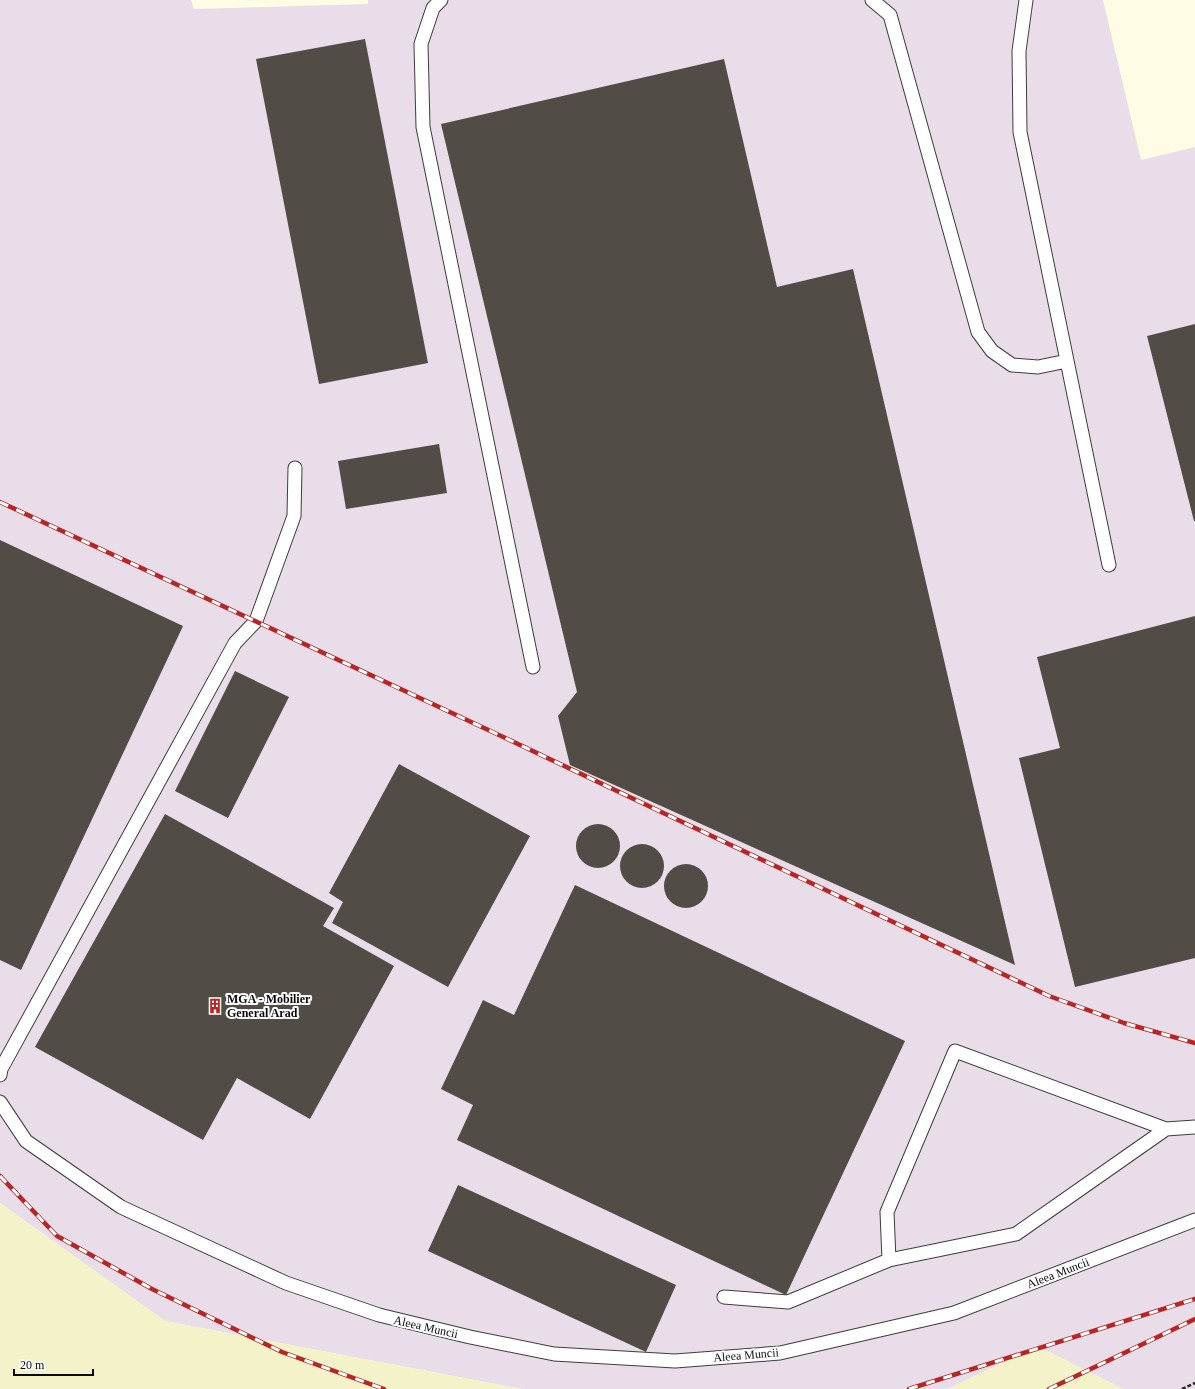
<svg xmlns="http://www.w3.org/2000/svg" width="1195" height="1389" viewBox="0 0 1195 1389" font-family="'Times New Roman',serif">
<rect width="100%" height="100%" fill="#fffce6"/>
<path fill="#e9dde9" d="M 0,0 L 191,0 L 194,9 L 368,4 L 368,0 L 1103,0 L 1141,160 L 1195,147 L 1195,1389 L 1123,1389 L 1037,1346 L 948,1389 L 522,1389 L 165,1321 L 0,1203 Z"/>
<path fill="#f3f2c8" d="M 0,1203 L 165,1321 L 522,1389 L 0,1389 Z
M 1037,1346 L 1123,1389 L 948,1389 Z"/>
<path fill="#524c46" d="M 365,39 L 428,363 L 319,384 L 256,59 Z
M 724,59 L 777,287 L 853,269 L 1015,965 L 570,765 L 558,716 L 577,692 L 441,124 Z
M 1195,324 L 1195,521 L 1194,521 L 1147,336 Z
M 439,444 L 447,493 L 346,509 L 338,461 Z
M 0,540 L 183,626 L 21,970 L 0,960 Z
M 1195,616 L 1195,958 L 1075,987 L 1019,758 L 1060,748 L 1037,657 Z
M 235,671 L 289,697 L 228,818 L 175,791 Z
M 399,764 L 530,836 L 448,987 L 332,923 L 343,902 L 329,893 Z
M 165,814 L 334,908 L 323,926 L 394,966 L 310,1119 L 237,1078 L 203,1140 L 35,1047 Z
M576 846a22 22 0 1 1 44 0a22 22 0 1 1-44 0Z
M620 866a22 22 0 1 1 44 0a22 22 0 1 1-44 0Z
M664 886a22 22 0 1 1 44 0a22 22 0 1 1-44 0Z
M 575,885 L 905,1041 L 786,1295 L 457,1140 L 473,1105 L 441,1089 L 483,1000 L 514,1015 Z
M 458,1185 L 676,1285 L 646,1352 L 428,1251 Z"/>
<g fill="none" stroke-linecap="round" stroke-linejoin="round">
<g stroke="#3d3d3d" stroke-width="15">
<path id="lane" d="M 441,0 L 433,8 L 421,44 L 423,127 L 533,667
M 872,0 L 890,15 L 978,332 L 992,351 L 1012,365 L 1038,367 L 1067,361
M 1026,0 L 1019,51 L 1020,132 L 1109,565
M 0,1075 L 1,1069 L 235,643 L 256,621 L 294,516 L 295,468
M 0,1102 L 26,1141 L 121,1207 L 286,1283 L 379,1315 L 470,1337 L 554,1354 L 675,1361 L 780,1353 L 954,1313 L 1195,1220
M 1166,1129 L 1016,1234 L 889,1260 L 887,1212 L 955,1051 L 1166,1129 L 1195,1127
M 724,1297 L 788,1302 L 889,1260"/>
</g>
<path stroke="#2c2c2c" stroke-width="2.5" stroke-dasharray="4 2" stroke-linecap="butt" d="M 1182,1389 L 1195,1383"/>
<use href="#lane" stroke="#fff" stroke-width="13"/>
<g stroke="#b72624" stroke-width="4.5">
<path id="rail" d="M 0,502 L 499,735 L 1049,996 L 1124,1023 L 1195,1043
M 0,1176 L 57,1236 L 152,1289 L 282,1352 L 384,1389
M 909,1389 L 1195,1299
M 1049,1389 L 1195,1319"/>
</g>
<use href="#rail" stroke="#fff" stroke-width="3" stroke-dasharray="9" stroke-linecap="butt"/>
</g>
<defs>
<g id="building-bare" transform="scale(1.2)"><path d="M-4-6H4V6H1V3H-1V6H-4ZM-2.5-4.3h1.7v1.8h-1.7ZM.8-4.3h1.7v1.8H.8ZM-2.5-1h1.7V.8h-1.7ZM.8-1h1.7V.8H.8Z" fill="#b72624" stroke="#fff" stroke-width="2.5" paint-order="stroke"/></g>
</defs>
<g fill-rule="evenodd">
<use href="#building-bare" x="215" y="1006"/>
</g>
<g text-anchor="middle" stroke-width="4" stroke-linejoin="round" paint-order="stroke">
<g font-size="12" font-weight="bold" fill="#0a0a0a" stroke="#fff" text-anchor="start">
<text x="227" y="1003">MGA - Mobilier<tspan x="227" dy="14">General Arad</tspan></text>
</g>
<g font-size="12" fill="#0a0a0a" stroke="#fff">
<text transform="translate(1058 1273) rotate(-21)" y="4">Aleea Muncii</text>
<text transform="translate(426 1327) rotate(13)" y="4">Aleea Muncii</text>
<text transform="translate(746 1355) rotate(-5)" y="4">Aleea Muncii</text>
</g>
</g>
<path d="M14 1369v6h79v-6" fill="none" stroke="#0a0a0a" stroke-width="2"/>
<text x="20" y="1369" font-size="12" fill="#0a0a0a" stroke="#ffffff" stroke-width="3" paint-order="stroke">20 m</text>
</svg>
